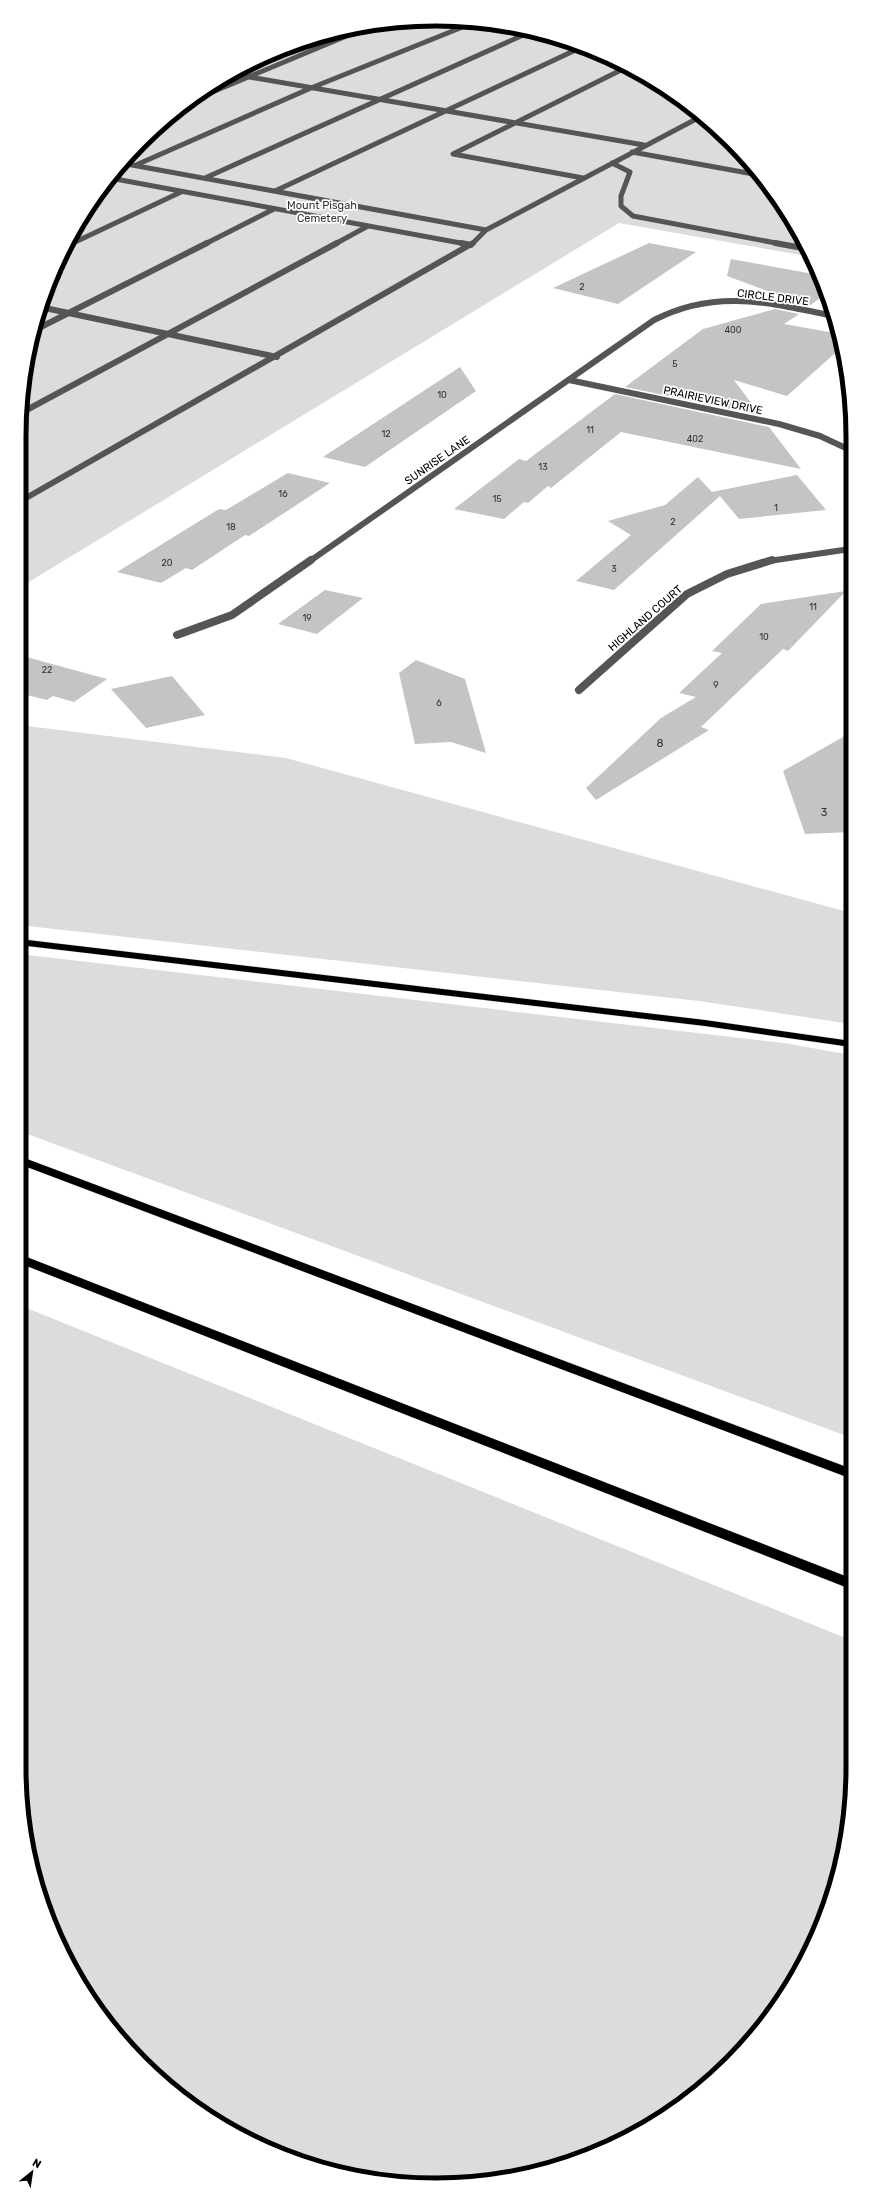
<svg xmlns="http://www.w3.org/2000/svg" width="872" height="2204" viewBox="0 0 872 2204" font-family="Rubik,sans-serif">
<rect width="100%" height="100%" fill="#fff"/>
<path fill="#dcdcdc" d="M 408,20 L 490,23 L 570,41 L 668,89 L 750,161 L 812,257 L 619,223 L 19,588 L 19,436 L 23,381 L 41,302 L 75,228 L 122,161 L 182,105 L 251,62 L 328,33 Z
M 19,725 L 286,758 L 851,913 L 851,1024 L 699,1001 L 19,925 Z
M 19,954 L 784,1043 L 851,1055 L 852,1438 L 19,1131 Z
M 19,1305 L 853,1641 L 853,1768 L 849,1823 L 831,1902 L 810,1953 L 767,2022 L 711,2081 L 645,2129 L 570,2163 L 517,2177 L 436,2185 L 381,2181 L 302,2163 L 228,2129 L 161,2082 L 122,2043 L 75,1976 L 41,1902 L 27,1849 L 19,1768 Z"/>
<path fill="#c4c4c4" d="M 649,243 L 696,252 L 618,304 L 553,288 Z
M 731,259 L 819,275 L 826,294 L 809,306 L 796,304 L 800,303 L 727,276 Z
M 775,309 L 799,314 L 784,324 L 840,334 L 842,347 L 787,396 L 734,380 L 760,415 L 625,387 L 703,329 Z
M 460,367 L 476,391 L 365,467 L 323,457 Z
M 615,394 L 769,427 L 801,469 L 621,432 L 551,488 L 548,486 L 528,503 L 524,502 L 504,519 L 454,509 L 519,459 L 526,461 Z
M 288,473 L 330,483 L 249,536 L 245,535 L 192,570 L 186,568 L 161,583 L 117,572 L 219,509 L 226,510 Z
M 797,475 L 826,510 L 739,519 L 720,496 L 614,590 L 576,581 L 631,535 L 608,521 L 665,505 L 698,477 L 712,492 Z
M 325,590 L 363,598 L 317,634 L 278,624 Z
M 846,591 L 788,651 L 783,649 L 701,727 L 709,730 L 596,800 L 586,788 L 661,718 L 696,697 L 679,693 L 722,653 L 712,651 L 761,604 Z
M 19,655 L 107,679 L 74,702 L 53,696 L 47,700 L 19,693 Z
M 416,660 L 465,679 L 486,753 L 451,742 L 415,744 L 399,673 Z
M 172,676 L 205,715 L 146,728 L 111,689 Z
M 850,733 L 851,832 L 805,834 L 783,771 Z"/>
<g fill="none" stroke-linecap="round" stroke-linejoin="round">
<g stroke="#dbdbdb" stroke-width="1">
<path id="highway" d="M 19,939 L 705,1020 L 851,1041 L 851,1047 L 705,1026 L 19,945 Z
M 19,1156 L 852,1469 L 852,1479 L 19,1164 Z
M 19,1254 L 853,1579 L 853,1590 L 19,1263 Z"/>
</g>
<path stroke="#555" stroke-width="5" d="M 232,74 L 644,145
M 186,103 L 368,27 L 400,21
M 632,152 L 759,175
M 121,163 L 486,230
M 612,163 L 630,172 L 621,196 L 621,206 L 633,216 L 781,244
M 136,165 L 311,88 L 475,22
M 110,178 L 466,244
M 205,178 L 530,32
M 583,178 L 453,154 L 625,68
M 275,191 L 582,47
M 71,244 L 181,192
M 205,244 L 274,209
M 335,244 L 368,226
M 472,244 L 486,230 L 700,117"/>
<path stroke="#555" stroke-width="6" d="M 461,243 L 471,245
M 775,243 L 808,249
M 67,246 L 73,243
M 40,307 L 277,357
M 35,330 L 207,243
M 569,380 L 779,424 L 820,436 L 850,450
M 21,413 L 337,243
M 19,502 L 473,243
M 310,561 L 654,320 C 716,288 769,303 834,316
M 769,561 L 850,549"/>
<path stroke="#555" stroke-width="8" d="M 177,635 L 232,615 L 311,560
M 579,690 L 687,594 L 727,574 L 772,560"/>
<use href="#highway" fill="#000" fill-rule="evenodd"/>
</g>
<g text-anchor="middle" stroke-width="3.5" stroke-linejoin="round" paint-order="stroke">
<g font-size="9" fill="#313131">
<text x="582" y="290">2</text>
<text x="733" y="333">400</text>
<text x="675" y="367">5</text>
<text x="442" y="398">10</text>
<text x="590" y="433">11</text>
<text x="386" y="437">12</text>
<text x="695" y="442">402</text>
<text x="543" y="470">13</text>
<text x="283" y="497">16</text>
<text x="497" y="502">15</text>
<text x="776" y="511">1</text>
<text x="673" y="525">2</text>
<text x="231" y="530">18</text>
<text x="167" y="566">20</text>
<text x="614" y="572">3</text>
<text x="813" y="610">11</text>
<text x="307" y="621">19</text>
<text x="764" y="640">10</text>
<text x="47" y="673">22</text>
<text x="716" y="688">9</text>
<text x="439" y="706">6</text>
</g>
<g font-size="11" fill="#333" stroke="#fff">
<text x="322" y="209">Mount Pisgah<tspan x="322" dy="13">Cemetery</tspan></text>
</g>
<g font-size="11" fill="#000" stroke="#fff">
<text transform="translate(773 297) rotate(7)" y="4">CIRCLE DRIVE</text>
<text transform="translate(713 400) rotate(12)" y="4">PRAIRIEVIEW DRIVE</text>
<text transform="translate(437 460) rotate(-35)" y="4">SUNRISE LANE</text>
<text transform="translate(645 618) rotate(-41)" y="4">HIGHLAND COURT</text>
</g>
<g font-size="11" fill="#313131">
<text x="660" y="747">8</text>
<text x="824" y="816">3</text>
</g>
</g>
<path d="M0 0H872V2204H0ZM436 26H436A410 410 0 0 1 846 436V1768A410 410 0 0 1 436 2178H436A410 410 0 0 1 26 1768V436A410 410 0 0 1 436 26Z" fill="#fff" fill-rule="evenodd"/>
<path fill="none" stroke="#000" stroke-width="5" d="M436 26H436A410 410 0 0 1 846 436V1768A410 410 0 0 1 436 2178H436A410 410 0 0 1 26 1768V436A410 410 0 0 1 436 26Z"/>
<g transform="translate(32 2172) rotate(30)" stroke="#ffffff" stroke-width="3" paint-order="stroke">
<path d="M0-3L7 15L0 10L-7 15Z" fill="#000000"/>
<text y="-6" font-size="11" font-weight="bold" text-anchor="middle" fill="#000000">N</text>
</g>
</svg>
